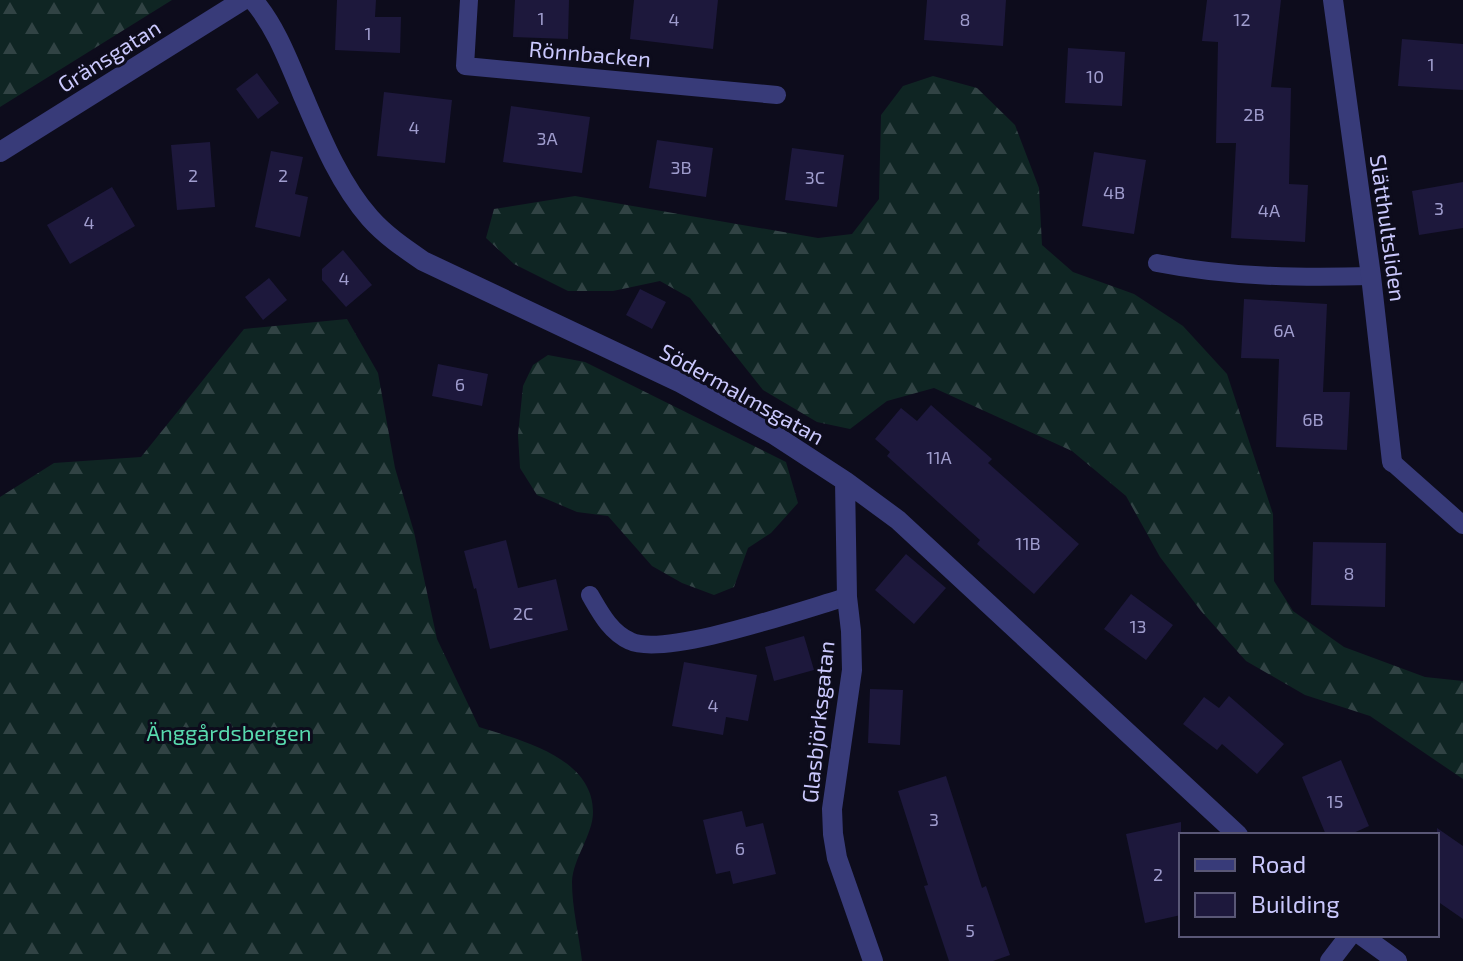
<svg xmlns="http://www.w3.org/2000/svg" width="1463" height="961" viewBox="0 0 1463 961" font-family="'Exo 2',sans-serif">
<defs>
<pattern id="forest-firs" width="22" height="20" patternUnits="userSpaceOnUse" patternTransform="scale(2)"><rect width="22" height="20" fill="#0f2523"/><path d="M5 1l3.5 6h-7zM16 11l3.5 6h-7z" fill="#314344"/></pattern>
</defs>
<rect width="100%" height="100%" fill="#0d0c1c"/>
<path fill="url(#forest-firs)" d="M 0,0 L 172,0 L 0,107 Z
M 933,76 L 977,88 L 1015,125 L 1039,188 L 1042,245 L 1073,272 L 1134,294 L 1183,326 L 1227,374 L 1273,514 L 1274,581 L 1293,611 L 1344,647 L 1425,677 L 1463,681 L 1463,779 L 1370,716 L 1305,695 L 1246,661 L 1201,611 L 1160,557 L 1126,496 L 1072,451 L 934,388 L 887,401 L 850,429 L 817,422 L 763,390 L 690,298 L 660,281 L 613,291 L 568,291 L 514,264 L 486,238 L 494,209 L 575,196 L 818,238 L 852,234 L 879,199 L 881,115 L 903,86 Z
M 347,319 L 378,373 L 395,468 L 414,532 L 437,639 L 479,727 C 520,740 593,757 593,812 C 593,835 573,858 572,882 C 572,908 579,935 582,961 L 0,961 L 0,497 L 54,463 L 141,457 L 244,329 Z
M 548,355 L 585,362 L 786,462 L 798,503 L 771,533 L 748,548 L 734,587 L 714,595 L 682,583 L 652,566 L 608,516 L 577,512 L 537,495 L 520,468 L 518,435 L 523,386 L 533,365 Z"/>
<path fill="#1d183c" d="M 337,0 L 376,0 L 375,17 L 401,17 L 400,53 L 335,50 Z
M 515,0 L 569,0 L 568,39 L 513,37 Z
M 634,0 L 718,0 L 713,49 L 630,39 Z
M 927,0 L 1006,0 L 1003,46 L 924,40 Z
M 1207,0 L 1281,0 L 1271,87 L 1291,88 L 1289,184 L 1308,185 L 1305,242 L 1231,238 L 1236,143 L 1216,143 L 1218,42 L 1202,41 Z
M 1402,39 L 1463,44 L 1463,90 L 1398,86 Z
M 1068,48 L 1125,52 L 1122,106 L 1065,103 Z
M 257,73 L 279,103 L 258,119 L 236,89 Z
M 384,92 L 452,100 L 445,163 L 377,156 Z
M 511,106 L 590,117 L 582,173 L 503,162 Z
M 657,140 L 713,148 L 706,197 L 649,188 Z
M 210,142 L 215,207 L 177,210 L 171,145 Z
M 792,148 L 844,155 L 837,207 L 785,200 Z
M 271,151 L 303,157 L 295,194 L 308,197 L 300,237 L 255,227 Z
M 1094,152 L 1146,160 L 1134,234 L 1082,226 Z
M 1463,182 L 1463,228 L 1419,235 L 1412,191 Z
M 112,187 L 135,226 L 70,264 L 47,225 Z
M 343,250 L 372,285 L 346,307 L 322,280 L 322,269 Z
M 269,278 L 287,300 L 263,320 L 245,297 Z
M 640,289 L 666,302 L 652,329 L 626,315 Z
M 1244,299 L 1327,304 L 1323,392 L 1350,392 L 1347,450 L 1276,447 L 1279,359 L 1241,358 Z
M 438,364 L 488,374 L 482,406 L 432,396 Z
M 931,405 L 992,459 L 988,463 L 1079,544 L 1034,594 L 977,544 L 980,540 L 887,456 L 890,452 L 875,439 L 901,408 L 917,421 Z
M 506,540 L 518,588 L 556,579 L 568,630 L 490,649 L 476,588 L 474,589 L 464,551 Z
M 1313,542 L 1386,543 L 1385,607 L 1311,605 Z
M 906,554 L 946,588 L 914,624 L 875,590 Z
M 1131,594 L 1173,625 L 1146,660 L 1104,629 Z
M 804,636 L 814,670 L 774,681 L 765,647 Z
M 684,662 L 757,675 L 748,721 L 726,717 L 723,735 L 672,726 Z
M 870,689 L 903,690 L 900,745 L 868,743 Z
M 1229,696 L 1284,744 L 1257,774 L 1222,744 L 1217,750 L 1183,724 L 1204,697 L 1219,708 Z
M 1341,760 L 1369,826 L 1349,835 L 1326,835 L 1302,777 Z
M 946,776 L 982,888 L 986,886 L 1010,955 L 993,961 L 949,961 L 924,886 L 928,885 L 898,791 Z
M 742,811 L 746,827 L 763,823 L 776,874 L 733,884 L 730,871 L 716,874 L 703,820 Z
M 1181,822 L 1181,915 L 1145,923 L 1126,834 Z
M 1437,828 L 1463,846 L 1463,919 L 1437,901 Z"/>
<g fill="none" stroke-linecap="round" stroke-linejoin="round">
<path stroke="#383b79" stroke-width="18" d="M 469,0 L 465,66 L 777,95
M 1157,263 C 1228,277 1299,278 1371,276
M 1392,462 L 1463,525
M 590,595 C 600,612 610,632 630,641 C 665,658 804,609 847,597"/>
<path stroke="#383b79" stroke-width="20" d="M 253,0 C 276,27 288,60 302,93 C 320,135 339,183 370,218 C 385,235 404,248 423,261 L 681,383 L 773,434 L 845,481 L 898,520 L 1238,835
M 1333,0 L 1371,276 L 1392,462
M 0,152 L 243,0
M 845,481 L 847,597 L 851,631 L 852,670 L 832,809 L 833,834 L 837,858 L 873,961
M 1361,935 L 1397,961
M 1330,961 L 1350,935"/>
</g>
<g text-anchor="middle" stroke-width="6" stroke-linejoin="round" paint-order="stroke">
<g font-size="18" fill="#9f9ccd">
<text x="541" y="25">1</text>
<text x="674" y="26">4</text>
<text x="965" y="26">8</text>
<text x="1242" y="26">12</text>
<text x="368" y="40">1</text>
<text x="1431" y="71">1</text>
<text x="1095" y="83">10</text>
<text x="1254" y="121">2B</text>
<text x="414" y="134">4</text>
<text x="547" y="145">3A</text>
<text x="681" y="174">3B</text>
<text x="193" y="182">2</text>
<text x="283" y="182">2</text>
<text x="815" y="184">3C</text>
<text x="1114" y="199">4B</text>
<text x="1439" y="215">3</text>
<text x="1269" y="217">4A</text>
<text x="89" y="229">4</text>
<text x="344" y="285">4</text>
<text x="1284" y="337">6A</text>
<text x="460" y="391">6</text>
<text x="1313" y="426">6B</text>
<text x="939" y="464">11A</text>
<text x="1028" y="550">11B</text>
<text x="1349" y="580">8</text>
<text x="523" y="620">2C</text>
<text x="1138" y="633">13</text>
<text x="713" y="712">4</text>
<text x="1335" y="808">15</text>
<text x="934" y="826">3</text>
<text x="740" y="855">6</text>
<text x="1158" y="881">2</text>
<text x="970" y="937">5</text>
</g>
<g font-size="22" fill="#cac8fd" stroke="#0d0c1c">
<text transform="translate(590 54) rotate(5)" y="8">Rönnbacken</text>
<text transform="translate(109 56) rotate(-32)" y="8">Gränsgatan</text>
<text transform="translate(1388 228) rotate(82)" y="8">Slätthultsliden</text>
<text transform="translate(742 394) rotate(29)" y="8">Södermalmsgatan</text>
<text transform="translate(818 722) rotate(-84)" y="8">Glasbjörksgatan</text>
</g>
<g font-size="22" fill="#58daae" stroke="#0d0c1c">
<text x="229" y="741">Änggårdsbergen</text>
</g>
</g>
<rect x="1179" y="833" width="260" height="104" fill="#0d0c1c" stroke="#595776" stroke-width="2"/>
<rect x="1195" y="859" width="40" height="12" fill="#383b79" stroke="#595776" stroke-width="2"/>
<text x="1251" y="873" font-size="24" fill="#cac8fd">Road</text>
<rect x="1195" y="893" width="40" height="24" fill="#1d183c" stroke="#595776" stroke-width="2"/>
<text x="1251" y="913" font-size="24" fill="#cac8fd">Building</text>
</svg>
